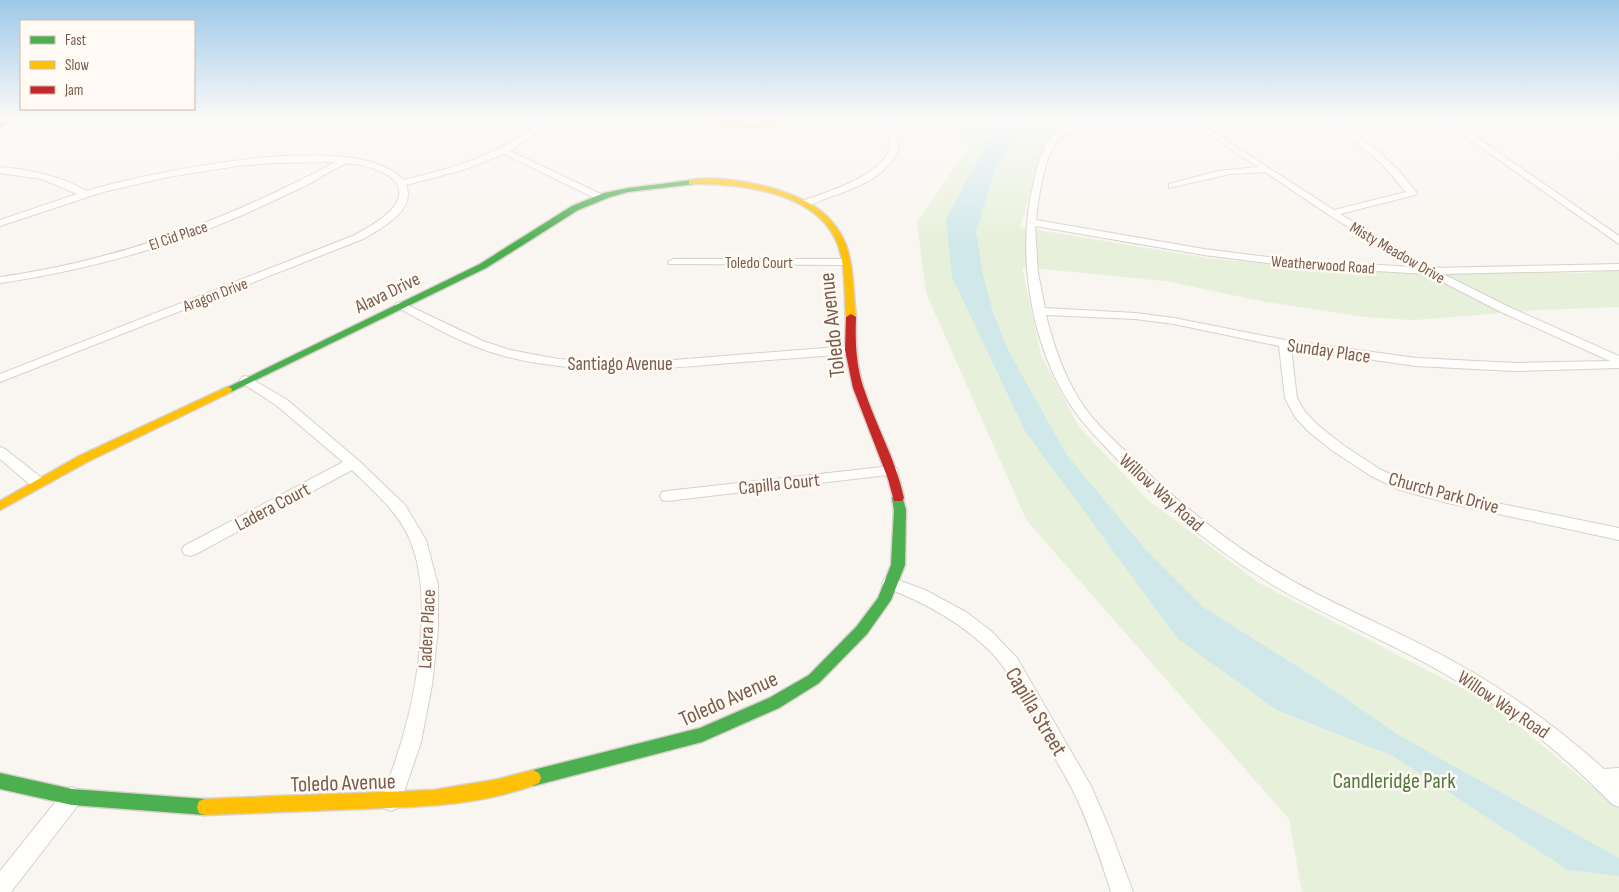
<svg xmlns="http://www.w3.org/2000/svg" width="1619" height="892" viewBox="0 0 1619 892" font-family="'Sofia Sans Condensed',sans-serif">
<rect width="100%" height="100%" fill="#f9f5f0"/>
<path fill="#e7f0db" d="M 940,120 L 1183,120 L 1185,122 L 1179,124 L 1086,126 L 1054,135 L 1043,149 L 1020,227 L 1206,258 L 1352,272 L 1586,273 L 1619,270 L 1619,307 L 1539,310 L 1415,320 L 1365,317 L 1266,302 L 1165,281 L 1022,267 L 1041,355 L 1079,427 L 1148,500 L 1259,583 L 1492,704 L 1591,786 L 1619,785 L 1619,892 L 1302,892 L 1289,819 L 1027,521 L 926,293 L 917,222 L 970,145 Z"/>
<path fill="#d0e8ea" d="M 1002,120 L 1018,120 L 1018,127 L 995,170 L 976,232 L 983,275 L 993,312 L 1007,348 L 1066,454 L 1145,549 L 1203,607 L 1311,675 L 1400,736 L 1619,858 L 1619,876 L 1568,870 L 1393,756 L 1277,710 L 1178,639 L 1025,431 L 952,277 L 946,219 L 982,152 L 995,135 Z"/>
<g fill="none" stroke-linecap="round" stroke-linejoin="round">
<g stroke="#d7d1cb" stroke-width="2">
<path id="street" d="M 542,120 L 551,120 L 534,135 L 510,151 L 603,195 L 603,199 L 597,199 L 504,154 L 463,170 L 406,185 C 417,210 380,229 363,239 L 0,382 L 0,374 L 355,235 C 370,226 409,207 397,184 C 392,176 381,171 372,168 C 365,166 353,162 346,164 C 333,168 321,178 309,184 C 286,195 263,206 240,216 C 163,249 83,271 0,283 L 0,277 C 121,260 228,219 336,162 L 272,163 L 237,166 L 168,177 L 103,192 L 0,226 L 0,220 L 77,194 L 42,179 L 0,173 L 0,167 C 30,170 60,175 86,191 C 147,173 357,127 403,180 C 454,168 501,155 542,120 Z
M 878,120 L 886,120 C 893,130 902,140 897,152 C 886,178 851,190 827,198 C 819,201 809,207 801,205 L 801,201 C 825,193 898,172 889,137 C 888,131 882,125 878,120 Z
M 1330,120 L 1339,120 L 1379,152 L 1399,171 L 1417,193 L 1415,195 L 1340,214 L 1431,268 L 1619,264 L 1619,270 L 1443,274 L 1507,306 L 1619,356 L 1619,368 L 1515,371 L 1416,366 L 1291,348 L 1297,398 L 1305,412 L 1319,426 L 1343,445 L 1381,470 L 1410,482 L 1448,493 L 1619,528 L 1619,540 L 1448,503 L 1400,490 L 1371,476 L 1333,451 L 1309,432 L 1295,417 L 1285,398 L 1279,346 L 1174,324 L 1135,319 L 1046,315 C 1053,344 1063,373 1079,399 C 1090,418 1108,434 1124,450 C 1180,506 1242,555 1313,592 C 1361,617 1411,637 1458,664 C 1511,693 1559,729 1604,769 L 1619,768 L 1619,807 L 1612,804 C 1569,760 1522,721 1470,689 C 1409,650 1341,624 1278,588 C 1217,552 1163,507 1114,456 C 1098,439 1080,421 1068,401 C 1030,340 1016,250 1034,182 C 1037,167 1043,142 1056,132 C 1078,117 1165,124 1194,125 L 1192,123 L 1196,121 L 1334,210 L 1406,192 L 1383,165 ZM 1128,128 L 1202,130 L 1258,167 L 1218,171 L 1169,184 L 1169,188 L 1230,174 L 1265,172 L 1329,215 L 1414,267 L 1291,260 L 1204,249 L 1036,220 C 1038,200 1045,147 1063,135 C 1076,126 1112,128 1128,128 ZM 1035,226 L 1204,255 L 1291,266 L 1427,274 L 1499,311 L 1610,361 L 1515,363 L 1416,358 L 1285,340 L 1174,318 L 1135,313 L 1045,308 L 1038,273 Z
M 1442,120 L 1452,120 L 1619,236 L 1619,244 Z
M 673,259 L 845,259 L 850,262 L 845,265 L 669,264 L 668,262 Z
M 401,302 L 483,341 L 510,350 L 558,359 L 610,362 L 662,361 L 850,346 L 856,350 L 850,354 C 810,357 770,360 729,363 C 654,370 577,375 504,356 C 466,346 431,326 397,307 L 395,305 L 397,303 Z
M 246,376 L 286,399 L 358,460 L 405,505 L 426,540 L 438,585 L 438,629 L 432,685 L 421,742 L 401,801 L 398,808 L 391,811 L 384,808 L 381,801 C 388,782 395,763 401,743 C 418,689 433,593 410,540 C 398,511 373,491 352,470 L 196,554 L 190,556 L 184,554 L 182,550 L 184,546 L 343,462 L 276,405 L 242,383 L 240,380 L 242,377 Z
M 0,447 L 5,449 L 43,479 L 45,483 L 43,487 L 33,487 L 0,459 Z
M 891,466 L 896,468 L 898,471 L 896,474 L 667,501 L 662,500 L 660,496 L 662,492 L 667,491 Z
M 890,577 L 925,590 L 966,612 L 991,631 L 1017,658 L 1091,786 L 1110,830 L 1133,892 L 1111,892 C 1101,861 1091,829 1077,799 C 1065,774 1050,750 1037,726 C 1024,700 1011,673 991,652 C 961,622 924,602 884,587 L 882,583 L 884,579 Z
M 72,787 L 79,790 L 82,797 L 79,804 L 11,892 L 0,892 L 0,871 L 65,790 Z"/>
</g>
<g stroke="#d9d2cb" stroke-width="3">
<path id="fast" d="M 692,180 L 695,180 L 695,184 L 628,192 L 610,197 L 578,210 L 486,268 L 231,392 L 223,392 L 222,390 L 480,264 L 572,206 L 604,193 L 628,188 Z
M 898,494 L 902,495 L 906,510 L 905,565 L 891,600 L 867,634 L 819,683 L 779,708 L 702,742 L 533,786 L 527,783 L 525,778 L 527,773 L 533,770 L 700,728 L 769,698 L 809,675 L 857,626 L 878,598 L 891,565 L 894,510 L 892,498 L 894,495 Z
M 0,773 L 72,789 L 205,799 L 211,801 L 213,807 L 211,813 L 205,815 L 72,805 L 0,789 Z"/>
</g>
<g stroke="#d9d2cb" stroke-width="3">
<path id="slow" d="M 643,120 L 755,123 L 813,120 L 755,127 Z
M 689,180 C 727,174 792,188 821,211 C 832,220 841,232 846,245 C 854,267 853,294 856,317 L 854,319 L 851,320 L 846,317 C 844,294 846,267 838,245 C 819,192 740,183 692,184 L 689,184 Z
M 227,387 L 231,388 L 232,390 L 231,392 L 87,462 L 0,510 L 0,501 L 79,456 Z
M 533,770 L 539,773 L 541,778 L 539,783 C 482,806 418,807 358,809 C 307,811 256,813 205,815 L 199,813 L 197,807 L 199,801 L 205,799 L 434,790 L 499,779 Z"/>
</g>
<g stroke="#d9d2cb" stroke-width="3">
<path id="jam" d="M 4,120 L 13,120 L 0,127 L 0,122 Z
M 851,314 L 856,317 C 855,342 856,366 864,389 C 876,426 896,460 904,498 L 902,501 L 894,501 L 888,479 L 853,388 L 845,350 L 846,317 Z"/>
</g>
<use href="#street" fill="#fefefd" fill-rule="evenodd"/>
<use href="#fast" fill="#4caf50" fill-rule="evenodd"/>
<use href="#slow" fill="#ffc107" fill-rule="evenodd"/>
<use href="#jam" fill="#c62828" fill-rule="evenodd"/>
</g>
<linearGradient id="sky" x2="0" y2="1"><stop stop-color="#9ec9e9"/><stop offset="0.49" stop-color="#fcfaf8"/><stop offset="1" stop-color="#fcfaf8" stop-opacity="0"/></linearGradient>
<rect width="1619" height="245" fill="url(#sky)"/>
<g text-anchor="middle" stroke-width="5" stroke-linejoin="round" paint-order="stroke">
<g font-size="16" fill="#7a5c4d" stroke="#fffaf3">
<text transform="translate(178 235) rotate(-19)" y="6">El Cid Place</text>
<text transform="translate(1398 252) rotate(30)" y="6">Misty Meadow Drive</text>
<text x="759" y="268">Toledo Court</text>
<text transform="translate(1323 264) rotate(4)" y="6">Weatherwood Road</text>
<text transform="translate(215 294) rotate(-21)" y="6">Aragon Drive</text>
</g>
<g font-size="19" fill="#7a5c4d" stroke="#fffaf3">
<text transform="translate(387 292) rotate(-26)" y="7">Alava Drive</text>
<text transform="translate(1329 350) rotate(8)" y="7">Sunday Place</text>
<text x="620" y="370">Santiago Avenue</text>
<text transform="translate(779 483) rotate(-6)" y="7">Capilla Court</text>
<text transform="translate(1162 492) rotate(42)" y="7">Willow Way Road</text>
<text transform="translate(1444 492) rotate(15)" y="7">Church Park Drive</text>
<text transform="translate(272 506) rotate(-28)" y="7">Ladera Court</text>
<text transform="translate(426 629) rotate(-87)" y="7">Ladera Place</text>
<text transform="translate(1504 704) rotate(34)" y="7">Willow Way Road</text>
</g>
<g font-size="22" fill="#7a5c4d" stroke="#fffaf3">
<text transform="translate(831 325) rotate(-96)" y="8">Toledo Avenue</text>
<text transform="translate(728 698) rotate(-24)" y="8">Toledo Avenue</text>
<text transform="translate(1037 711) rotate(59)" y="8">Capilla Street</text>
<text transform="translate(343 782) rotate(-2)" y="8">Toledo Avenue</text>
</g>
<g font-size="22" fill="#537a41" stroke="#fffaf3">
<text x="1394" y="788">Candleridge Park</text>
</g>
</g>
<rect x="20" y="20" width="175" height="90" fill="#fffaf3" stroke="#cabbb1"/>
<rect x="30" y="36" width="25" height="8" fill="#4caf50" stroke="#cabbb1"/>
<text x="65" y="45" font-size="15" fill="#7a5c4d">Fast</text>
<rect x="30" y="61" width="25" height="8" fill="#ffc107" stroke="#cabbb1"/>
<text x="65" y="70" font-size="15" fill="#7a5c4d">Slow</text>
<rect x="30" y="86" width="25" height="8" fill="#c62828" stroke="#cabbb1"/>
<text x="65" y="95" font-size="15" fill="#7a5c4d">Jam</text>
</svg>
